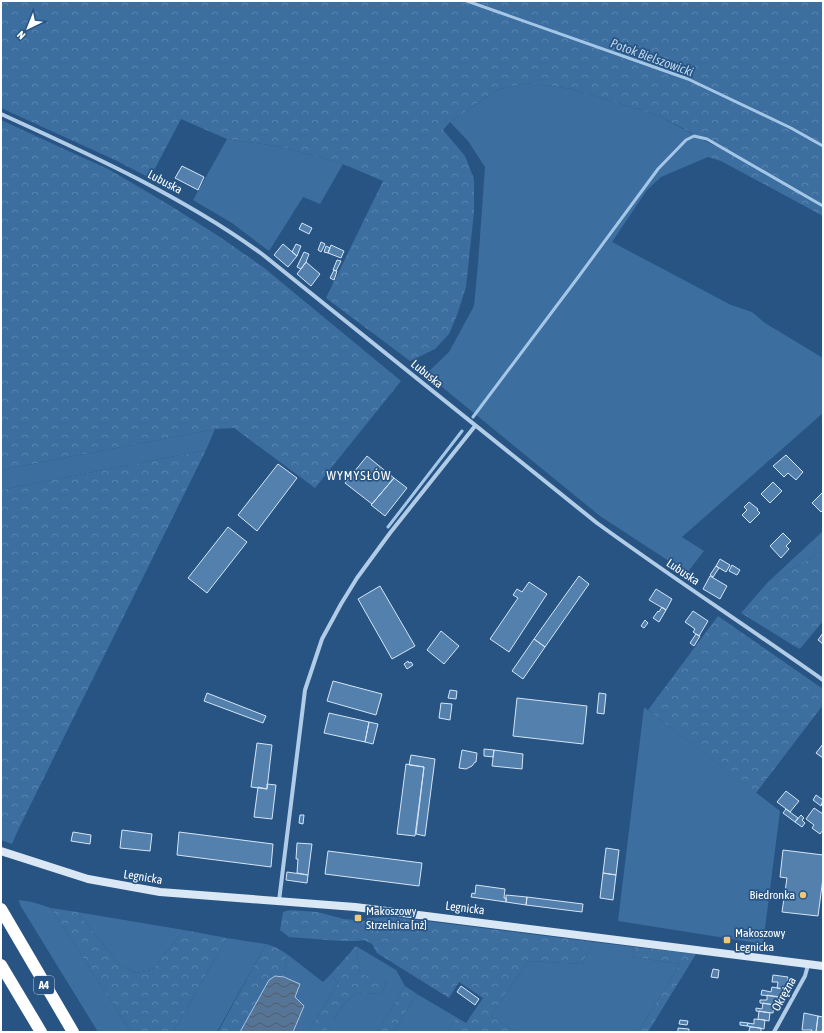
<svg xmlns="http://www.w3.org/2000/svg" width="824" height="1033" viewBox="0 0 824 1033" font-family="'Asap Condensed',sans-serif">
<defs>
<pattern id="forest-crowns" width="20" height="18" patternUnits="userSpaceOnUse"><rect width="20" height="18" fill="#3c6ea0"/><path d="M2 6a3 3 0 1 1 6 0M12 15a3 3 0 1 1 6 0" fill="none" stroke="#5984ae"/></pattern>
<pattern id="water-waves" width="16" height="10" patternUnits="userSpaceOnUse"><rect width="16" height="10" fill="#567596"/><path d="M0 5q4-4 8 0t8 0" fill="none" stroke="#505e6d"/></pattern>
</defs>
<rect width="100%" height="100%" fill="#275483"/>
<path fill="#3c6ea0" d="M 525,83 L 572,89 L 657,115 L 715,146 L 708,157 L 661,177 L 647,190 L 612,242 L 731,305 L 752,312 L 765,323 L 823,358 L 823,413 L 682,537 L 704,551 L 687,573 L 600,516 L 426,374 L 449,352 L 474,306 L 478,264 L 485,167 L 468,141 L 450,122 L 497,90 Z
M 227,139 L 283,147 L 343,164 L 320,204 L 303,197 L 269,251 L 232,223 L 193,200 Z
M 215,429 L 206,450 L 1,490 L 1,470 Z
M 823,531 L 823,551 L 768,582 Z
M 644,707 L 780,811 L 763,944 L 618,921 Z
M 1,818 L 19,828 L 12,844 L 1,840 Z
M 19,900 L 32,902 L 51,908 L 131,1032 L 98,1032 L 20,905 Z
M 77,912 L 184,930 L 152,970 L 136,973 L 120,965 Z
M 227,938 L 266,944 L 217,1032 L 173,1032 Z
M 594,942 L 635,947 L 632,957 L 680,964 L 638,1032 L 516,1032 L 491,1016 L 528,961 L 582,964 Z
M 356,946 L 396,970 L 405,986 L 377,1032 L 326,1032 L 342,1006 L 356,993 L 381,994 L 387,981 L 360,975 Z
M 287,954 L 323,982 L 331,974 L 338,983 L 308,1032 L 293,1032 L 304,1006 L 295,997 L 284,977 Z
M 417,994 L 456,1017 L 448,1032 L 394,1032 Z"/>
<path fill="url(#forest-crowns)" d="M 1,1 L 823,1 L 823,216 L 721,161 L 708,157 L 715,145 L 657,115 L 572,89 L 525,83 L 497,90 L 450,122 L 443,130 L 465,156 L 474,179 L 474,212 L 466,287 L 457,315 L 449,334 L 435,349 L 410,361 L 326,298 L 383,181 L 343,164 L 283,147 L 227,139 L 181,119 L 150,178 L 115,160 L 1,108 Z
M 1,120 L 110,170 L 171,206 L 220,237 L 263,267 L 401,381 L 315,488 L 234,428 L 215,429 L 1,470 Z
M 206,450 L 19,828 L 1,818 L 1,490 Z
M 823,551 L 823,621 L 800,649 L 791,644 L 741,613 L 768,582 Z
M 718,616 L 823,689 L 823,705 L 756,793 L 648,710 Z
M 51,908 L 77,912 L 120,965 L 136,973 L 152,970 L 184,930 L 227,938 L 173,1032 L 131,1032 Z
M 290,910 L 317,912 L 344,919 L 367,921 L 367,918 L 393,917 L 594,942 L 582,964 L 528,961 L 491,1016 L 516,1032 L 448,1032 L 456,1017 L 466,1023 L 483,998 L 459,982 L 449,998 L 377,953 L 372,944 L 364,940 L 357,941 L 341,941 L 289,937 L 280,930 L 283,912 Z
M 266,944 L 275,947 L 287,954 L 284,977 L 275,976 L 269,980 L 240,1032 L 218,1032 Z
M 356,946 L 360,974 L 387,981 L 381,994 L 356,993 L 342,1006 L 326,1032 L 308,1032 L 338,983 L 331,974 Z
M 635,947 L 696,954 L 648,1032 L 638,1032 L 680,964 L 632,957 Z
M 405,986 L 417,994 L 394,1032 L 377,1032 Z"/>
<path fill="url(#water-waves)" stroke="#a5c7e7" d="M 275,976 L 284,977 L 300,984 L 295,997 L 304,1006 L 293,1032 L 240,1032 L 269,980 Z"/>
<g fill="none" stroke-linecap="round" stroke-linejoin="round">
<path stroke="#a5c7e7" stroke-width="3" d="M 467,1 L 688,79 L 791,128 L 823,146
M 473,417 L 579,276 L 658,169 L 686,140 L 694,136 L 707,139 L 823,206
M 388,527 L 462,431"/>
</g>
<path fill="#5480ad" stroke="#d4e5f6" d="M 182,166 L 204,177 L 198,190 L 175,178 Z
M 302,223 L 312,228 L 309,234 L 299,229 Z
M 321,242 L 325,244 L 321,252 L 318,250 Z
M 283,244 L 297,256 L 288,267 L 274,255 Z
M 296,244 L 301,246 L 297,256 L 292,252 Z
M 331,245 L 344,251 L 341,258 L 328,253 Z
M 326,246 L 330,248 L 328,253 L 324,252 Z
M 304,252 L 309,254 L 306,262 L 301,269 L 297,267 Z
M 337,260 L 341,261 L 336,271 L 333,270 Z
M 306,262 L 320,274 L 311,286 L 297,274 Z
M 334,270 L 337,271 L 334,280 L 330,278 Z
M 786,455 L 803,472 L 796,480 L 788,473 L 784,477 L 773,466 Z
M 367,456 L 394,478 L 372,504 L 345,483 Z
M 278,464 L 297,478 L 257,531 L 238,515 Z
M 394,478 L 407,488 L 385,516 L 371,505 Z
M 773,482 L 782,491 L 770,503 L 761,494 Z
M 823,492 L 823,510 L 821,512 L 812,503 Z
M 749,502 L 758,509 L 757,510 L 760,513 L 750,523 L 742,515 L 747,510 L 744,507 Z
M 228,527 L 247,542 L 207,593 L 188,578 Z
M 783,533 L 791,541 L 786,546 L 789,549 L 781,558 L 770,546 Z
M 720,559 L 730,565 L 726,572 L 716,566 Z
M 732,565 L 740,570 L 737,575 L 729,571 Z
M 716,566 L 719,568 L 713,577 L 710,575 Z
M 579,576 L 589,584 L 545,647 L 534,639 Z
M 710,576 L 727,586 L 720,599 L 703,589 Z
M 529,582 L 547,594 L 509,652 L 490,639 L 518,598 L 513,595 L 517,589 L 522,592 Z
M 380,586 L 415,646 L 392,659 L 358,599 Z
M 656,589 L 672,599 L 666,610 L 649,600 Z
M 662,607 L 666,610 L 659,622 L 653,618 L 658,611 L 659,612 Z
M 693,611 L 708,621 L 699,636 L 693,632 L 695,629 L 685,622 Z
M 645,620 L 648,623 L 644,628 L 641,626 Z
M 441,631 L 459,646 L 444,664 L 427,650 Z
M 823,633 L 823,644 L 818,640 Z
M 696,634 L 700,636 L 694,646 L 690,643 Z
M 534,639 L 545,647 L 523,679 L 512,671 Z
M 408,661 L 409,663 L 411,662 L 413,665 L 407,669 L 404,664 Z
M 333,681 L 382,694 L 376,715 L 327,701 Z
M 450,690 L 457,691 L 456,699 L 448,698 Z
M 207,693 L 266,716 L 263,723 L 204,701 Z
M 599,693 L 606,694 L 604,714 L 597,713 Z
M 517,698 L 587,706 L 583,744 L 513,736 Z
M 441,703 L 452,704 L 450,720 L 439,718 Z
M 329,713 L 369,722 L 365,742 L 324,733 Z
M 369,722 L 378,724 L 373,744 L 365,742 Z
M 257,743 L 272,745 L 267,789 L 251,787 Z
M 823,744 L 823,758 L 816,753 Z
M 484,749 L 494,750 L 493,757 L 484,756 Z
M 462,750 L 477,753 L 476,762 L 475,762 L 472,766 L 466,769 L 459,768 Z
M 494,750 L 523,754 L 522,769 L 492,766 Z
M 411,755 L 435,759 L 425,836 L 416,834 L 424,767 L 409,765 Z
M 406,764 L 424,767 L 415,836 L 397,834 Z
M 267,784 L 276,785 L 272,819 L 254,817 L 258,787 L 267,789 Z
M 786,791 L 799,801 L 790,812 L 777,802 Z
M 816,795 L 823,800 L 821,806 L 813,800 Z
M 814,808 L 823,814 L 823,830 L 820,834 L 812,828 L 814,825 L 806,819 Z
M 786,809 L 798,818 L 795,822 L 783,813 Z
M 300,815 L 304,815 L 303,824 L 299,823 Z
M 801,815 L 804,818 L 802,820 L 805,823 L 802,827 L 795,822 Z
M 122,830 L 152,834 L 150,851 L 120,848 Z
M 73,832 L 91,835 L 90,844 L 71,841 Z
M 179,832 L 273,844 L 271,867 L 177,855 Z
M 297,843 L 312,844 L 308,875 L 297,873 L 298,859 L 296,859 Z
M 606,848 L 619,850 L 616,875 L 603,873 Z
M 783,850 L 823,855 L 823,878 L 818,916 L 782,912 L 787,878 L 780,877 Z
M 328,851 L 422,863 L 419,886 L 325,874 Z
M 287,872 L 308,875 L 307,883 L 286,880 Z
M 603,873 L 616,875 L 613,900 L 600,898 Z
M 476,885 L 505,889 L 504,898 L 506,898 L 506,902 L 471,897 L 472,893 L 475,894 Z
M 506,895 L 527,897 L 526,905 L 506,902 Z
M 527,897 L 583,904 L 582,912 L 526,905 Z
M 713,969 L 719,970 L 718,978 L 711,977 Z
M 773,975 L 788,977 L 787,989 L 777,988 L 778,982 L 772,982 Z
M 461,986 L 479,999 L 475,1005 L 457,992 Z
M 772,987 L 783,989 L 782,997 L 761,995 L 762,990 L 771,992 Z
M 767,995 L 778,997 L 777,1005 L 760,1003 L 760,1000 L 767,1000 Z
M 763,1003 L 774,1005 L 773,1013 L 756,1011 L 756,1008 L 762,1009 Z
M 759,1011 L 770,1013 L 769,1021 L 758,1019 Z
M 804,1013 L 818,1016 L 816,1032 L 811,1031 L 812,1030 L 802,1030 Z
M 818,1016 L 823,1017 L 823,1031 L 821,1031 L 821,1032 L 816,1032 Z
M 754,1019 L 765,1020 L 764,1029 L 747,1026 L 748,1023 L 754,1024 Z
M 680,1020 L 688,1021 L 687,1025 L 679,1024 Z
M 740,1022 L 748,1023 L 747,1026 L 740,1025 Z
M 750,1027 L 761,1028 L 761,1032 L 747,1032 L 749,1031 Z
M 678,1028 L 689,1029 L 689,1032 L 678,1032 Z"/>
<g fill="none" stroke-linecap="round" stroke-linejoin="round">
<path stroke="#b1cce7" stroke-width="4" d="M 1,114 C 91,155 182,196 262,254 L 597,523 C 671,577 748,627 823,680
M 279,901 L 305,690 L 322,639 L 341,604 L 357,578 L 390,533 L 475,426
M 774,1032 L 805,976 L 808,965"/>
<path stroke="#dae8f6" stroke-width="8" d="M 1,851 L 88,879 L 160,892 L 355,907 L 823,966"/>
<path stroke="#fff" stroke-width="12" d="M 1,909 L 73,1032
M 1,965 L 41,1032"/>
</g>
<g fill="#efc777" stroke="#275483" stroke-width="1.5">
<circle cx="803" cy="895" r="4"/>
<rect x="354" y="914" width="8" height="8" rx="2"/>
<rect x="723" y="936" width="8" height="8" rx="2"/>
</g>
<g text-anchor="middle" stroke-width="3.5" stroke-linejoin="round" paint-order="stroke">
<rect fill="#275483" stroke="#beccda" stroke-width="1" x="34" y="976" width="20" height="18" rx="3"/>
<g font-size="11" font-weight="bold" fill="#fff">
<text x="44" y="989">A4</text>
</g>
<g font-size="12" fill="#fff" stroke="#275483">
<text transform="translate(165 182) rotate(28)" y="4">Lubuska</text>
<text transform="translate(427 374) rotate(39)" y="4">Lubuska</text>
<text transform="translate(683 572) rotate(34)" y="4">Lubuska</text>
<text transform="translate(143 877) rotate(9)" y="4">Legnicka</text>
<text transform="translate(465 908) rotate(7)" y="4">Legnicka</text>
<text transform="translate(784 994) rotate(-61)" y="4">Okrężna</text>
</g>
<g font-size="12" fill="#fff" stroke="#275483" text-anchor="start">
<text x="795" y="899" text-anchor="end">Biedronka</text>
<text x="366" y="915">Makoszowy<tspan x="366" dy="14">Strzelnica [nż]</tspan></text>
<text x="735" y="937">Makoszowy<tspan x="735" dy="14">Legnicka</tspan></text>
</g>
<g font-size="13" font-style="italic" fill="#bcd6ee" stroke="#275483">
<text transform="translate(652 57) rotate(20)" y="5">Potok Bielszowicki</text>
</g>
<g font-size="13" letter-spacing="1" fill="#fff" stroke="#275483">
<text x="359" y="480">WYMYSŁÓW</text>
</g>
</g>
<rect width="824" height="1033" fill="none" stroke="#ffffff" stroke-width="4"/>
<g transform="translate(28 28) rotate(223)" stroke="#275483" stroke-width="3" paint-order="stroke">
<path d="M0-3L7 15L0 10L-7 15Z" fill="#ffffff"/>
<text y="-6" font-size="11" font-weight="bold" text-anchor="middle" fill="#ffffff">N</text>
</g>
</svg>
